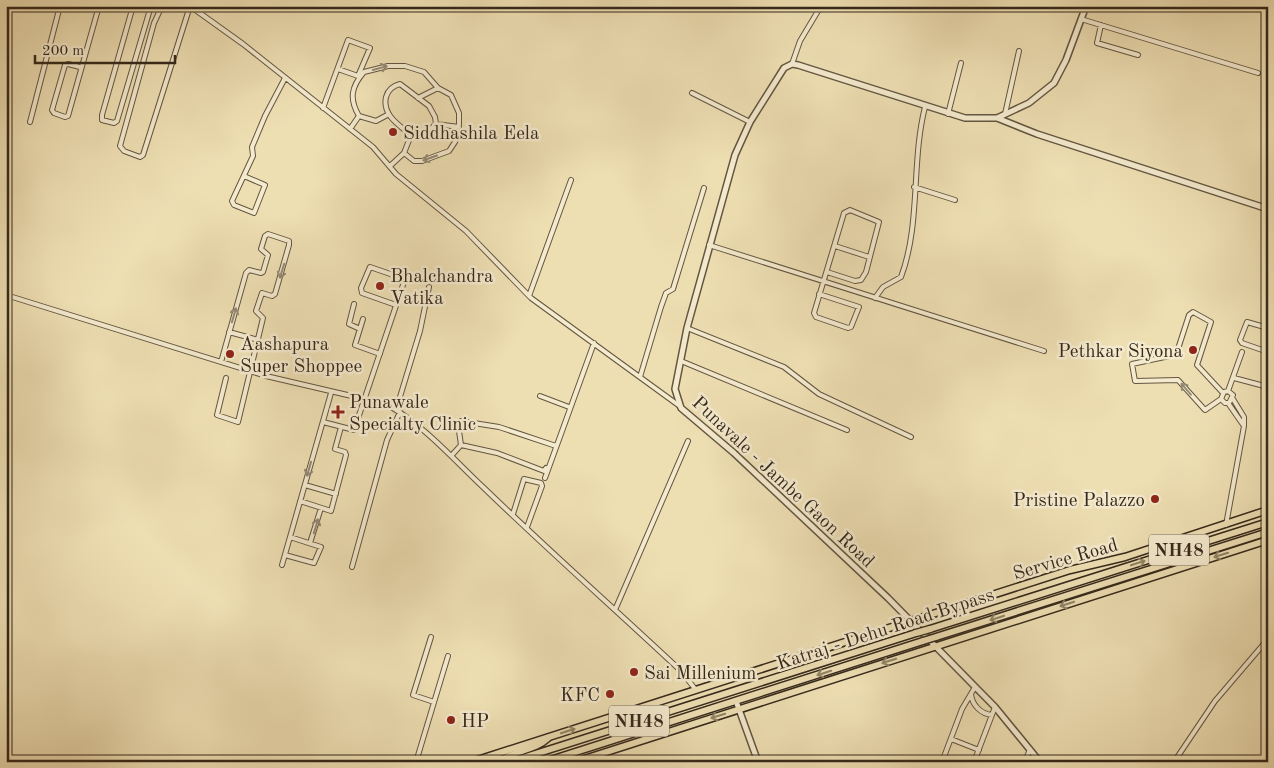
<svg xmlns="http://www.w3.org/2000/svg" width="1274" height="768" viewBox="0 0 1274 768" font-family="'Old Standard TT',serif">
<rect width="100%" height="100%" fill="#eedfb3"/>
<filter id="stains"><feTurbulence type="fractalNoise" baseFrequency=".004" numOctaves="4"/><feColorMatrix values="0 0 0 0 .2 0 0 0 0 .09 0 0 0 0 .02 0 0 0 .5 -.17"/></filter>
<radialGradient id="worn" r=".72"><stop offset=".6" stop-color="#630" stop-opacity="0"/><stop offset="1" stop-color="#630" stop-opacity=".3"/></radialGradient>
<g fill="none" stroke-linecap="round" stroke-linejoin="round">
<g stroke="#635641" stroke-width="6">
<path id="minor" d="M 133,6 L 102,115 L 102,120 L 114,123 L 117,121 L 151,6
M 162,6 L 154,23 L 120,146 L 124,151 L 140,157 L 143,155 L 190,6
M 190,6 L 243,44 L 373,147 L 396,174 L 466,231 L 531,298 L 681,407
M 1081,19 L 1258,73
M 1101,25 L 1097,43 L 1138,55
M 792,64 L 800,41 L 821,6
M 80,67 L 68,64 L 65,65 L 52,110 L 54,113 L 65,117 L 68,116 L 99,6
M 400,84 L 429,106 L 435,117 L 436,124 L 424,135 L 411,135 C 399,125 382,115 386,97 C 388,90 392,86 400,84 Z
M 692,93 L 750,122
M 418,98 L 438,88
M 323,108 L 348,40 L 370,48 L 358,76 L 338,69
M 389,114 L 376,121 L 359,116 C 349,99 351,87 364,72 L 388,66 L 405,66 L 424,72 L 438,88 L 451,95 L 459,113 L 459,124 L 455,142 L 449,151 L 422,161 L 414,161 L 404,153
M 948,114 L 961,63
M 1005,114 L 1019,51
M 30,122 L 60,6
M 436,124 L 459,127
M 350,129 L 359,116
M 390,166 L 404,153 L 411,135
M 244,176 L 265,185 L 254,213 L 234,205 L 232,201 L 253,156 L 252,147 L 265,116 L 285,78
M 914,187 L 955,200
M 709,245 L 1044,351
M 835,246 L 869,257
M 819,294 L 859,307 L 851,327 L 848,328 L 816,317 L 814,313 L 844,213 L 850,210 L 879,222 L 866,272 L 861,280 L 855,281 L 827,272
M 6,295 L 266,376 L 386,404 C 424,425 453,459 484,488 C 548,550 615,609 680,670 L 696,690
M 529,296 L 571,180
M 875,298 L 883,287 L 901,277 C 921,224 911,162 925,107
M 354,304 L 349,324 L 360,329
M 363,319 L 355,345 L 380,354
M 687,328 L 784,367 L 819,394 L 911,437
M 1268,328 L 1247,322 L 1240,340 L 1242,343 L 1268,352
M 229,332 L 258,340
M 681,361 L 847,430
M 221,362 L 246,273 L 249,270 L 261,273 L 263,272 L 268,255 L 261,249 L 265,236 L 268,234 L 289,241 L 289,245 L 275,294 L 272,296 L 262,293 L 256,311 L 263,318 L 238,422 L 217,415 L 226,378
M 640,377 L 661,307 L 666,293 L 673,289 L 704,188
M 1234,378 L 1268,387
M 1228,391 L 1242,352
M 540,396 L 569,407
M 1221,399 L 1225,403 L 1229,403 L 1233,395 L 1228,391 L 1224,392 L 1221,399 L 1205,410 L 1178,380 L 1135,381 L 1132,364 L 1174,355 L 1177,352 L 1189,315 L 1193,312 L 1211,322 L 1197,365 L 1223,393
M 1228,403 L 1244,426 L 1244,417 L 1233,399
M 396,410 L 420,331 L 429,287
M 323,422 L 354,430 L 405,279 L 370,267 L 361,288 L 362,293 L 396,305
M 461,445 L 459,431 L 461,421 L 499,427 L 556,446
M 452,455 L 461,445 L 497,453 L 544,471 L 546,468
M 545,478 L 594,343
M 305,485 L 336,494
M 300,501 L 331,511 L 346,455 L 345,452 L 335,449 L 341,427
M 513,514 L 524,479 L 541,483 L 542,486 L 527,527
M 1226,525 L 1244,426
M 310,543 L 321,508
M 285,555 L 314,563 L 321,547 L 290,537
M 282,565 L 331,393
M 352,567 L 387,440 L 400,412
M 615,610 L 688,441
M 431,637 L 413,695 L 434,702
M 971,694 C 972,705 981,714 992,715
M 951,739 L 979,750
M 416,762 L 448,656
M 942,762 L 962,709 L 975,687
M 974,762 L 995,707
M 1025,762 L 1030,749
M 1174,762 L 1215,701 L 1268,639"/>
</g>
<g stroke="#635641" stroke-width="8">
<path id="tertiary" d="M 997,118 L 1037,134 L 1268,209
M 736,701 L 758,762
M 1040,762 L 995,707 L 888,598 L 734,453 L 681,408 L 675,389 L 687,328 L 735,155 L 750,122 L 784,68 L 792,64 L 798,65 L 965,118 L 997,118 L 1029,103 L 1054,83 L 1066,60 L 1086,6"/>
</g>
<g stroke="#35281b" stroke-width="9">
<path id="primary" d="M 471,762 L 1070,570 L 1125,557 L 1268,510
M 575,762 L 1268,540"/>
</g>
<g stroke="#35281b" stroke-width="9">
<path id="trunk" d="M 1267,511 L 1268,512
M 930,629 L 1268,522
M 936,637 L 1268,532
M 499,762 C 514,750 534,751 548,738
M 510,762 L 916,633
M 544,762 L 923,641"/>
</g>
<use href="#minor" stroke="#f4eace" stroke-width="4"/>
<use href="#tertiary" stroke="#f4eace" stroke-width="5"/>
<use href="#primary" stroke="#eedfb3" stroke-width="6"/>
<use href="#trunk" stroke="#eedfb3" stroke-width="6"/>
<g stroke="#35281b" stroke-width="9" stroke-linecap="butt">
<path id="trunk-bridge" d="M 916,633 L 930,629
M 923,641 L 936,637"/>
</g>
<use href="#trunk-bridge" stroke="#eedfb3" stroke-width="6"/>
</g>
<defs><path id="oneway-shaft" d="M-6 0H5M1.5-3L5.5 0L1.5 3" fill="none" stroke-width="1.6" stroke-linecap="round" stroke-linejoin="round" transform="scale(1.25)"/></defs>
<g stroke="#948974">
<use href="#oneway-shaft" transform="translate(380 68) rotate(-15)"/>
<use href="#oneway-shaft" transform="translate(430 158) rotate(161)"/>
<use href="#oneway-shaft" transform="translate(282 271) rotate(107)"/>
<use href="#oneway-shaft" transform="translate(234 315) rotate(-74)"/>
<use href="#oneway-shaft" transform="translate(1186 389) rotate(-131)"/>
<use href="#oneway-shaft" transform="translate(309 469) rotate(106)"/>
<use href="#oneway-shaft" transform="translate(316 526) rotate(-73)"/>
</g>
<g stroke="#928467">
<use href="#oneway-shaft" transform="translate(1221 555) rotate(163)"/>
<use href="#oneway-shaft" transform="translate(1138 563) rotate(-18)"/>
<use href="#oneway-shaft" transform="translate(1067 604) rotate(162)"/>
<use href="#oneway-shaft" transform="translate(997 618) rotate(162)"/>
<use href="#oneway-shaft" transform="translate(889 661) rotate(163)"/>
<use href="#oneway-shaft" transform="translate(824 673) rotate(162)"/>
<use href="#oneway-shaft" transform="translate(718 716) rotate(163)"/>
<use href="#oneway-shaft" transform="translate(568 731) rotate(-18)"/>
</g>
<g fill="#8f2418" stroke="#f4eace" stroke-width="2">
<circle cx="393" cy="132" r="5"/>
<circle cx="380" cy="286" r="5"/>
<circle cx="1193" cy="350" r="5"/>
<circle cx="230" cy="354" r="5"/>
<path d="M335.5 404.5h5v5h5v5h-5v5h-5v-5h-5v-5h5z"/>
<circle cx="1155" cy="499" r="5"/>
<circle cx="634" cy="672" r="5"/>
<circle cx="610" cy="694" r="5"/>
<circle cx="451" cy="720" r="5"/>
</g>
<g text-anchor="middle" stroke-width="5" stroke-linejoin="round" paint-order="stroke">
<g fill="#f4eace" stroke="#6e6251" stroke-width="1">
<rect x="1149" y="534.5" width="60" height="31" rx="4"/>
<rect x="609" y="705.5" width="60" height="31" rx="4"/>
</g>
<g font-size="18" font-weight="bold" fill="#35281b">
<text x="1179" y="556">NH48</text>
<text x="639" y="727">NH48</text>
</g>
<g font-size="19" fill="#35281b" stroke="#f4eace" text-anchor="start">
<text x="403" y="139">Siddhashila Eela</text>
<text x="390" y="282">Bhalchandra<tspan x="390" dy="22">Vatika</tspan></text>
<text x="240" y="350">Aashapura<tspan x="240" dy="22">Super Shoppee</tspan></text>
<text x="1183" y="357" text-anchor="end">Pethkar Siyona</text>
<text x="349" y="408">Punawale<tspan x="349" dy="22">Specialty Clinic</tspan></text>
<text x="1145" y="506" text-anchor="end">Pristine Palazzo</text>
<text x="644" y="679">Sai Millenium</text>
<text x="600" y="701" text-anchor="end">KFC</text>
<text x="461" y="727">HP</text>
</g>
<g font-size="19" fill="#35281b" stroke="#f4eace">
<text transform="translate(784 481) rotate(43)" y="7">Punavale - Jambe Gaon Road</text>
<text transform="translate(1065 558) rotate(-16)" y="7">Service Road</text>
<text transform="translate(885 628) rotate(-18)" y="7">Katraj - Dehu Road Bypass</text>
</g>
</g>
<rect width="1274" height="768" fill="none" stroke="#eedfb3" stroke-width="25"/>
<rect x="8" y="8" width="1259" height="753" fill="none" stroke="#35281b" stroke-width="2.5"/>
<rect x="12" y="12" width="1249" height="743" fill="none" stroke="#35281b"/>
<path d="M35 55v8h140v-8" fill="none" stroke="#35281b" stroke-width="2.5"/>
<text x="42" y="55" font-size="15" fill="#35281b" stroke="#f4eace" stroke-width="4" paint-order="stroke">200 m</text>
<rect width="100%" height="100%" filter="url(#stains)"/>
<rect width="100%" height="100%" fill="url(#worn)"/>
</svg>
